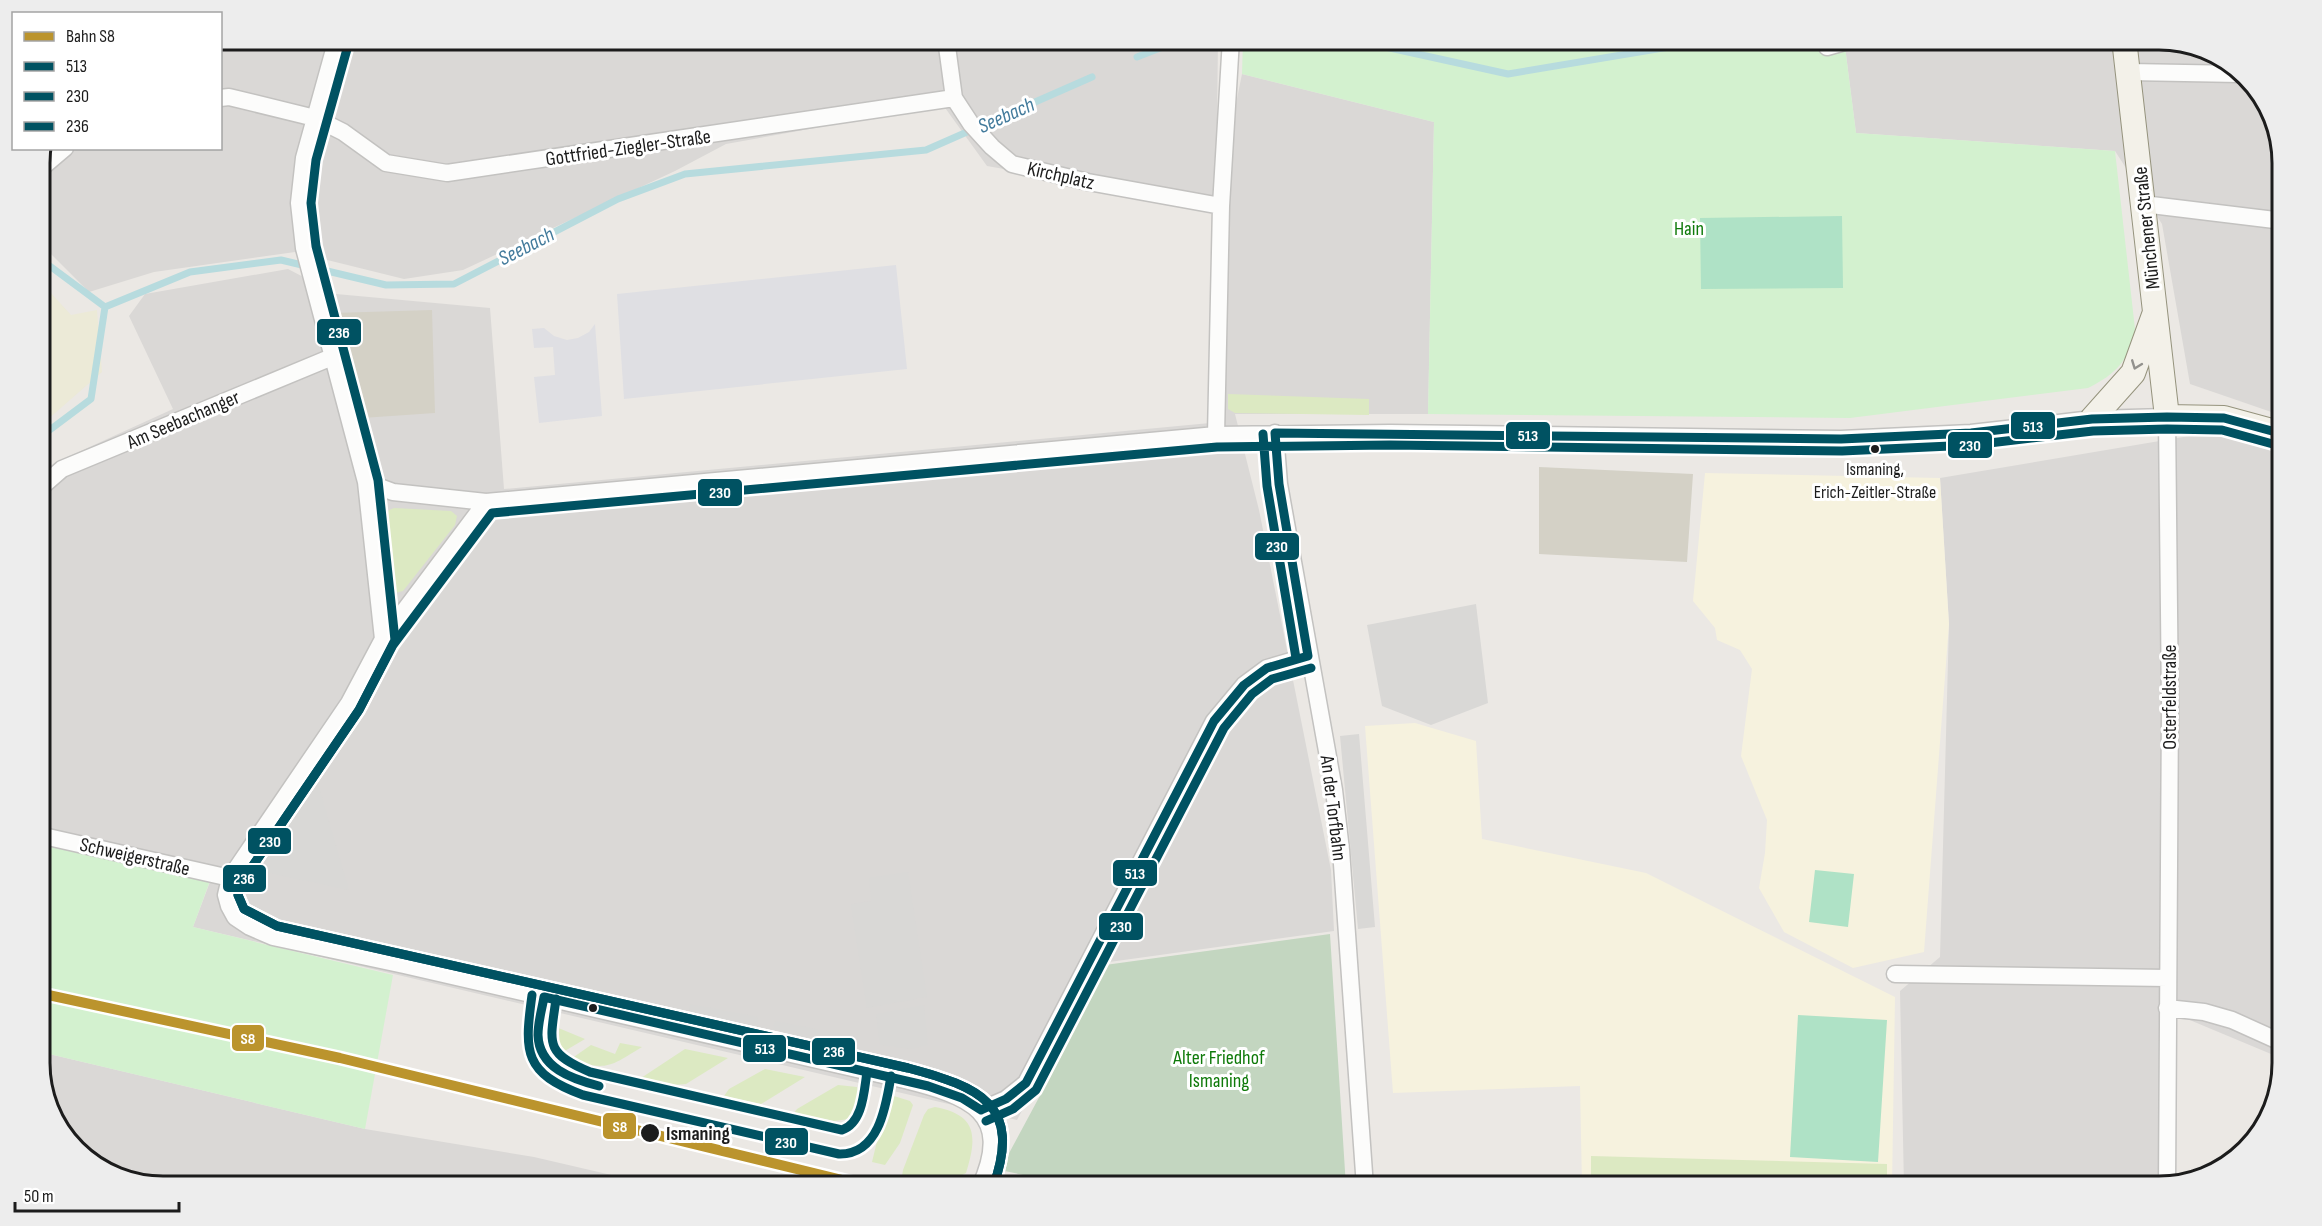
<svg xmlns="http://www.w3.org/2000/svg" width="2322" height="1226" viewBox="0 0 2322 1226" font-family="'Sofia Sans Condensed',sans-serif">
<rect width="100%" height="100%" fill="#ebe8e4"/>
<path fill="#dad8d6" d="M 221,39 L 1218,39 L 1216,202 L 1242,74 L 1434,122 L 1428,414 L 1235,414 L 1259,510 L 1331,870 L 1334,931 L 1102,963 L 1017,1120 L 193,927 L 211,879 L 39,837 L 39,478 L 61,460 L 173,409 L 129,316 L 145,294 L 288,269 L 336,294 L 490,308 L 504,489 L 1210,423 L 1214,207 L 987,166 L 943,105 L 726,144 L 675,171 L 463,270 L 404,279 L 295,252 L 154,272 L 89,292 L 39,242 L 41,149 L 220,148 Z
M 1844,39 L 2160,39 L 2215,52 L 2262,94 L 2283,154 L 2283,416 L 2190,384 L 2162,224 L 2115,151 L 1856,133 Z
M 2219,431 L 2283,445 L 2283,1059 L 2161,1008 L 2160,1187 L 1904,1187 L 1900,991 L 1940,957 L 1949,624 L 1940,478 Z
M 39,1053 L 45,1053 L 365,1129 L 534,1157 L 663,1187 L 162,1187 L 107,1174 L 60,1133 L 39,1072 Z"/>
<path fill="#f6f2de" d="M 1705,473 L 1940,478 L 1949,624 L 1924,952 L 1853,968 L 1784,932 L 1759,888 L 1765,853 L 1767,820 L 1741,756 L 1752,669 L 1740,650 L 1717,640 L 1715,628 L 1693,601 Z
M 1415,723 L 1476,741 L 1482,839 L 1646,873 L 1895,997 L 1892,1187 L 1582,1187 L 1580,1086 L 1393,1093 L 1365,726 Z"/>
<path fill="#d9d8d6" d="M 1476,604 L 1488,703 L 1431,725 L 1382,706 L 1367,625 Z
M 1359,734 L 1375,927 L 1358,929 L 1340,736 Z
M 316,777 L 349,890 L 259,871 Z
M 908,872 L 927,997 L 867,1008 L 851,904 L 871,901 L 869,878 Z
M 690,1004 L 758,1017 L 754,1035 L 687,1021 Z
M 924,1005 L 928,1045 L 911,1049 L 880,1045 L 876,1014 Z
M 775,1021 L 842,1034 L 839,1051 L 771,1038 Z"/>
<path fill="#d4d1c6" d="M 432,310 L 435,413 L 362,418 L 333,313 Z
M 1539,467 L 1693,474 L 1687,562 L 1539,554 Z"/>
<path fill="#ecead7" d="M 39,280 L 71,315 L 97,310 L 102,372 L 39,427 Z"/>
<path fill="#dce9c2" d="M 1228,394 L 1369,399 L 1369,415 L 1235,413 L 1228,409 Z
M 394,508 L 451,511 L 457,516 L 455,525 L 403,591 L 395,593 L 390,589 L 382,516 L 387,511 Z
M 556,1027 L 585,1039 L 558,1055 C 551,1047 549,1036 556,1027 Z
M 620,1043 L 642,1047 C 606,1069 609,1069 568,1061 L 591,1045 L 615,1054 Z
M 685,1049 L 728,1058 L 686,1084 L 674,1085 L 641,1078 Z
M 765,1069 L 805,1077 L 761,1104 L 724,1096 L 729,1089 Z
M 838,1085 L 857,1087 C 862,1100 859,1110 849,1119 L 834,1121 L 794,1113 L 797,1109 Z
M 894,1096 L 910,1101 L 913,1105 L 900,1143 L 885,1165 L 872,1162 L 884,1112 Z
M 935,1107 C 978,1115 977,1137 966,1173 L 960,1176 L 904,1180 L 902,1176 L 903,1170 L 924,1115 L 928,1109 Z
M 1591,1156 L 1887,1164 L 1887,1187 L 1591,1187 Z"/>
<path fill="#c3d6c0" d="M 1330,934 L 1346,1187 L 1079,1187 L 1000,1170 L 1065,1049 L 1105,965 Z"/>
<path fill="#d3f1cf" d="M 1243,39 L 1844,39 L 1856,133 L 2115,151 L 2135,329 C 2129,361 2116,374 2088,388 L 1850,418 L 1428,414 L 1434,122 L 1242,74 Z
M 39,837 L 211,878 L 193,927 L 393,975 L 365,1129 L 45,1053 L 39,1053 Z"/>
<path fill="#afe2c6" d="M 1842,216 L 1843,288 L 1701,289 L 1700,218 Z
M 1815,870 L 1854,874 L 1848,927 L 1809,922 Z
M 1798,1015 L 1887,1020 L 1878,1162 L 1790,1157 Z"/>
<path fill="#dfdfe3" d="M 896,265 L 907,369 L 624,399 L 617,294 Z
M 595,324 L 602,416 L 539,423 L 534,377 L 555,375 L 553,347 L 534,348 L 532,329 L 544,328 L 554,336 L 567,340 L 578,338 L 589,332 Z"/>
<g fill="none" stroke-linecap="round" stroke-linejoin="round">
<path stroke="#b7dbde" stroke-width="7" d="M 1349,39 L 1508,74 L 1717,39
M 1137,57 L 1183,39
M 39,258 L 105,307
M 39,438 L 91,399 L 105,307 L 190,272 L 281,260 L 386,285 L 454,284 L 618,199 L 685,174 L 926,150 L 1092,77"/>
<g stroke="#c3c2c0" stroke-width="19">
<path id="street" d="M 337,39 L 304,158 L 299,203 L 304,248 L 366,482 L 383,639
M 946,39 L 954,98 L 971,124 L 992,147 L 1012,164 L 1088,182 L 1221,206
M 1827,47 L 1855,39
M 2129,72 L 2240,74
M 220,98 L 229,97 L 315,118 L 343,132 L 386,163 L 447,173 L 954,98
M 39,170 L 65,148
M 2143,204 L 2283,221
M 1275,433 L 1279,484 L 1334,790 L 1341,850 L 1365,1187
M 1216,435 L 1221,206 L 1231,39
M 366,482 L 393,492 L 486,502 L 1216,435 L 1390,433 L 1841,439 L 1971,433 L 2092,419 L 2167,417 L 2170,706 L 2167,1185
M 39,489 L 62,469 L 332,357
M 486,502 L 383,639 L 349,703 L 230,878 L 226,895 L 229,906 L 235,917 L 250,927 L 273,937 L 404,965 L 905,1080 C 969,1096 1014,1112 980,1187
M 39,835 L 230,878
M 1895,974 L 2167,978
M 2167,1008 L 2204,1012 L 2232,1020 L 2283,1043
M 981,1110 L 1006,1099 L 1026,1083 L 1214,721 L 1244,685 L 1267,668 L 1308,656"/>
</g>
<g stroke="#95937d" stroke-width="26">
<path id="secondary" d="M 2124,39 L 2167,417 L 2224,418 L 2283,434
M 2092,419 L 2133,373 L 2154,315"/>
</g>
<use href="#street" stroke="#fcfcfb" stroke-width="16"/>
<use href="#secondary" stroke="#f3f1e9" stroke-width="24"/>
<g stroke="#fff" stroke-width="14">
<path id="bus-1" d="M 1275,433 L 1841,439 L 1971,433 L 2092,419 L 2167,417 L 2224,418 L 2283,434
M 1275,433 L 1279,484 L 1308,656
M 544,997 L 928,1086 L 962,1098 L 981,1110
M 544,997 C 542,1009 538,1022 538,1035 C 539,1068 572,1079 599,1086
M 981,1110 L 1006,1099 L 1026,1083 L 1214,721 L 1244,685 L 1267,668 L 1308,656"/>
</g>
<g stroke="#fff" stroke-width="14">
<path id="bus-2" d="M 1263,434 L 1267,486 L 1296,658
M 532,995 C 524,1053 524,1073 583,1095 L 839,1154 C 879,1155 886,1106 891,1076
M 986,1121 L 1013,1109 L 1036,1090 L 1224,728 L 1252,694 L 1272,679 L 1311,668
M 993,1187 C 1023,1104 979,1087 908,1068 L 277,926 L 244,909 L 238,895 L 241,883 L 359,710 L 393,645 L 492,513 L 1217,447 L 1390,445 L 1842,451 L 1972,445 L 2093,431 L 2167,429 L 2222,430 L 2280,446"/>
</g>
<g stroke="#fff" stroke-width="14">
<path id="bus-3" d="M 349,42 L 316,160 L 311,203 L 316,246 L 378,480 L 395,640 L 359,710 L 241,883 L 238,895 L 244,909 L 277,926 L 908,1068 C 979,1087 1023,1104 993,1187
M 556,999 C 550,1043 544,1053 590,1072 L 842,1130 C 863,1123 864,1091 867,1072"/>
</g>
<use href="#bus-1" stroke="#005262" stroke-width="9"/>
<use href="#bus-2" stroke="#005262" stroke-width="9"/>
<use href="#bus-3" stroke="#005262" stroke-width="9"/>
<g stroke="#fff" stroke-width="15">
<path id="rail-1" d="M 39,993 L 340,1058 L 871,1187"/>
</g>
<use href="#rail-1" stroke="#bb942d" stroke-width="10"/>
</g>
<defs><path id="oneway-chevron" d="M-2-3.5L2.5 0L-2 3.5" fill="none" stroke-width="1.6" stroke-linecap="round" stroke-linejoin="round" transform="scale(1.5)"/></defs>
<use stroke="#92918d" href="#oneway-chevron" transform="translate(2136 365) rotate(111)"/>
<g fill="#1c1c1c" stroke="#fff" stroke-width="2">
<circle cx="1875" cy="449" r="5"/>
<circle cx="593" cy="1008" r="5"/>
<circle cx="650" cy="1133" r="10"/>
</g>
<g text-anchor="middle" stroke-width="6" stroke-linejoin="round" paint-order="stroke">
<g font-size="18" fill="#1c1c1c" stroke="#fff">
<text x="1875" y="475">Ismaning,<tspan x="1875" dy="23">Erich-Zeitler-Straße</tspan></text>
</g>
<g font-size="20" fill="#1c1c1c" stroke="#fff">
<text transform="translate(628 147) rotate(-8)" y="7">Gottfried-Ziegler-Straße</text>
<text transform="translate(1061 175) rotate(13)" y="7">Kirchplatz</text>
<text transform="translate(2146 228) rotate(-96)" y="7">Münchener Straße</text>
<text transform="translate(183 419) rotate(-23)" y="7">Am Seebachanger</text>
<text transform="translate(2169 697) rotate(-90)" y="7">Osterfeldstraße</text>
<text transform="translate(1334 808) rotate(83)" y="7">An der Torfbahn</text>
<text transform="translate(135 856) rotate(13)" y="7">Schweigerstraße</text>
</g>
<g font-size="20" fill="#0f7a0a" stroke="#fff">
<text x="1689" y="235">Hain</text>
<text x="1219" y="1064">Alter Friedhof<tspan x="1219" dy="23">Ismaning</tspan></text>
</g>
<g font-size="20" font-weight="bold" fill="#1c1c1c" stroke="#fff" text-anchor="start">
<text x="666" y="1140">Ismaning</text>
</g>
<g font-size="21" font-style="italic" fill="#437b9c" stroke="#fff">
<text transform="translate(1006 115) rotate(-24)" y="7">Seebach</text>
<text transform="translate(526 246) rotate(-27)" y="7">Seebach</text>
</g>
</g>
<path d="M0 0H2322V1226H0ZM163 50H2159A113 113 0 0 1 2272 163V1063A113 113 0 0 1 2159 1176H163A113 113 0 0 1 50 1063V163A113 113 0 0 1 163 50Z" fill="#ededed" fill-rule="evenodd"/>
<path fill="none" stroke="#1c1c1c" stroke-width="3" d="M163 50H2159A113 113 0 0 1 2272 163V1063A113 113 0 0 1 2159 1176H163A113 113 0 0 1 50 1063V163A113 113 0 0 1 163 50Z"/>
<g stroke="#fff" stroke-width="2">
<rect x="316" y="318" width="46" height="28" rx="6" fill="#005262"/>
<rect x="2010" y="411" width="46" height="29" rx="6" fill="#005262"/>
<rect x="1505" y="421" width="46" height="29" rx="6" fill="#005262"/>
<rect x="1947" y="431" width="46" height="28" rx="6" fill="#005262"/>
<rect x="697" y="478" width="46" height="29" rx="6" fill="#005262"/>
<rect x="1254" y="532" width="46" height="29" rx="6" fill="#005262"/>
<rect x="247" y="827" width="45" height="28" rx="6" fill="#005262"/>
<rect x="1112" y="859" width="46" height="28" rx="6" fill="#005262"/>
<rect x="222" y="864" width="45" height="29" rx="6" fill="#005262"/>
<rect x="1098" y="912" width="46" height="29" rx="6" fill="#005262"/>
<rect x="231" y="1024" width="34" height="28" rx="6" fill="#bb942d"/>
<rect x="742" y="1034" width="45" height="29" rx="6" fill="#005262"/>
<rect x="811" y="1037" width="45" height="29" rx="6" fill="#005262"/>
<rect x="602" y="1112" width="35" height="28" rx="6" fill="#bb942d"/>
<rect x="764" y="1127" width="45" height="29" rx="6" fill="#005262"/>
</g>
<g font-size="16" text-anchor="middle" font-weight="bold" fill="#fff">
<text x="339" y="338">236</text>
<text x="2033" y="432">513</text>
<text x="1528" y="441">513</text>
<text x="1970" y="451">230</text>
<text x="720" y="498">230</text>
<text x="1277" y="552">230</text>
<text x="270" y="847">230</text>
<text x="1135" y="879">513</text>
<text x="244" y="884">236</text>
<text x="1121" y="932">230</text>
<text x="248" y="1044">S8</text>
<text x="765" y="1054">513</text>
<text x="834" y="1057">236</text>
<text x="620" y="1132">S8</text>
<text x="786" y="1148">230</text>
</g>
<rect x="12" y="12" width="210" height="138" fill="#ffffff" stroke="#a4a4a4" stroke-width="1.5"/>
<rect x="24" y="32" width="30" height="9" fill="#bb942d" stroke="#a4a4a4" stroke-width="1.5"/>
<text x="66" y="42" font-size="18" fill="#1c1c1c">Bahn S8</text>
<rect x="24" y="62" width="30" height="9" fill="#005262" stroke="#a4a4a4" stroke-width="1.5"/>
<text x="66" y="72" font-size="18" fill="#1c1c1c">513</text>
<rect x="24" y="92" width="30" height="9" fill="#005262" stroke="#a4a4a4" stroke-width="1.5"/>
<text x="66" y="102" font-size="18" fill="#1c1c1c">230</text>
<rect x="24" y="122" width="30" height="9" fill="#005262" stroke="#a4a4a4" stroke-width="1.5"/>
<text x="66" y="132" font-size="18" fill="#1c1c1c">236</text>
<path d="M15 1202v9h164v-9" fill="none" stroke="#1c1c1c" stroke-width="3"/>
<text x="24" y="1202" font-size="18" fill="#1c1c1c" stroke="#ffffff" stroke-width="4.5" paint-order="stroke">50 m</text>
</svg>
